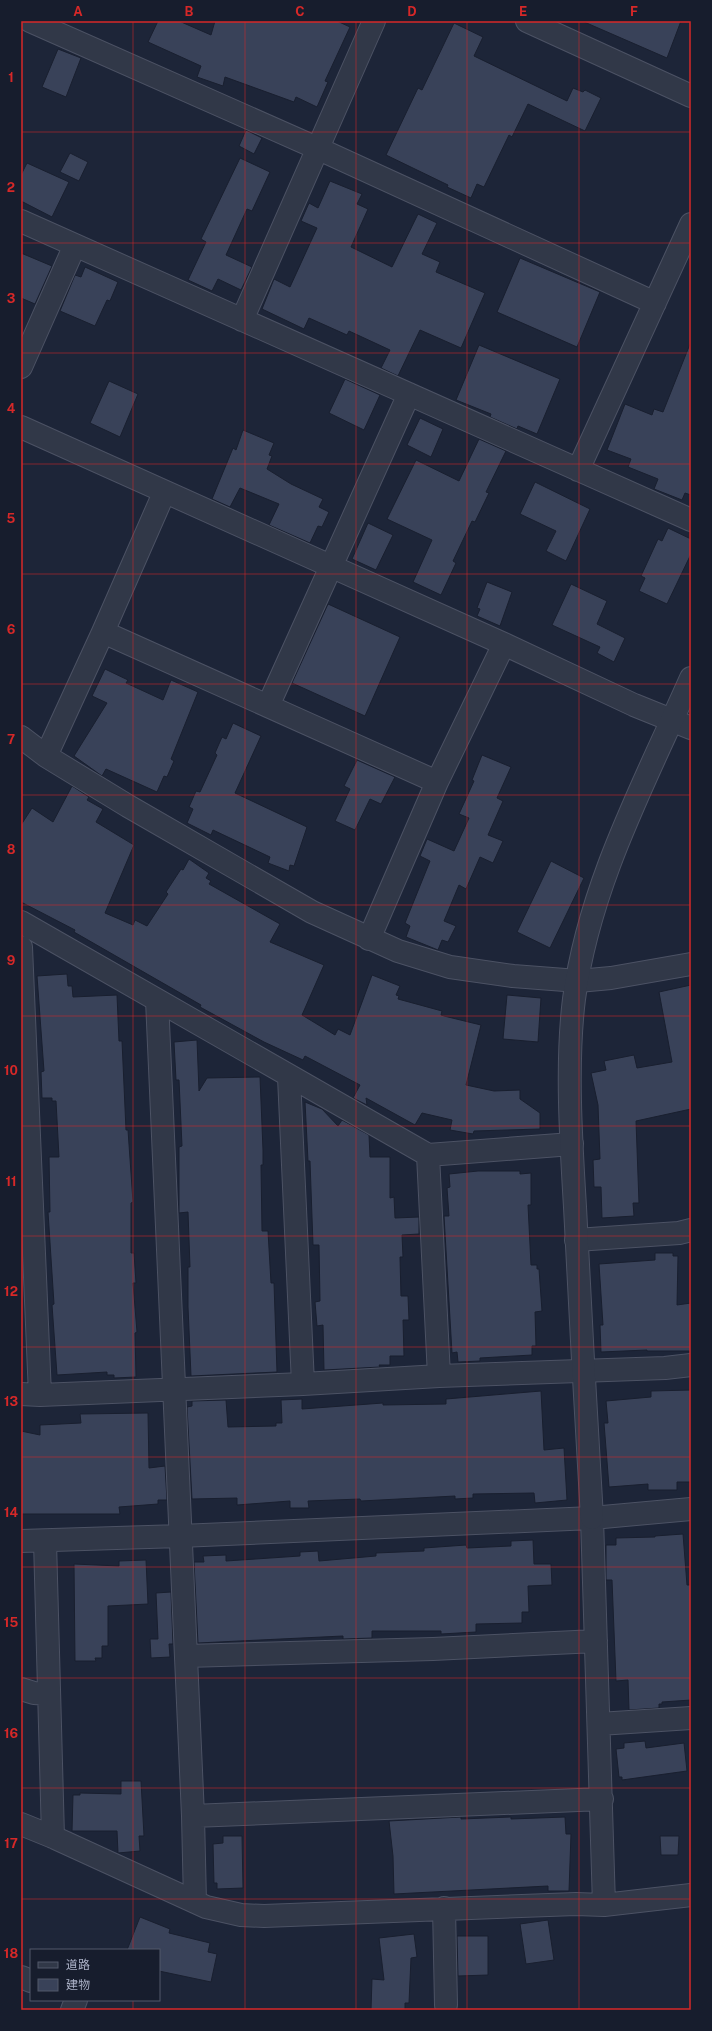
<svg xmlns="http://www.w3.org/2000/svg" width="712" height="2031" viewBox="0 0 712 2031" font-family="'Public Sans','Noto Sans JP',sans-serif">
<rect width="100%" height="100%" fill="#1d2538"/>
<path fill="#394259" stroke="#191f2f" d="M 158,21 L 179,21 L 211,35 L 215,21 L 337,21 L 350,27 L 325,81 L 328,82 L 317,107 L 296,97 L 294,102 L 225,77 L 223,86 L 197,77 L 201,66 L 148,42 Z
M 582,21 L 681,21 L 667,58 Z
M 454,23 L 483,37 L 474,56 L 567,101 L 573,88 L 583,92 L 585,90 L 601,98 L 585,131 L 528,104 L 512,137 L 509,135 L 484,187 L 477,184 L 471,198 L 447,187 L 448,185 L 386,155 L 418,88 L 422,90 Z
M 58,49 L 81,58 L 66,97 L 42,87 Z
M 246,130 L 262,138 L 254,154 L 239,146 Z
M 70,153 L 88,162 L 79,181 L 60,172 Z
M 240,158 L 270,172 L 252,211 L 247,209 L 226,255 L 252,267 L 241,290 L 218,279 L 212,291 L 188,280 L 206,242 L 201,239 Z
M 27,163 L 69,182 L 52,217 L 21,201 L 21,175 Z
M 330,181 L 362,194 L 357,204 L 368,209 L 351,247 L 392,267 L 418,214 L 437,223 L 422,254 L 440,262 L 436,272 L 485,293 L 461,348 L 420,330 L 398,376 L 381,368 L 390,350 L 349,331 L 347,335 L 309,318 L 304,329 L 262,309 L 274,279 L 290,287 L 317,228 L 301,221 L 309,203 L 318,208 Z
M 21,253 L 52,266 L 35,304 L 21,298 Z
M 520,258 L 600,292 L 577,347 L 497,312 Z
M 85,267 L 118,282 L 110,301 L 107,300 L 95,326 L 60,311 L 75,275 L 81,277 Z
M 690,344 L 691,345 L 691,495 L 685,493 L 682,500 L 654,489 L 658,479 L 628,467 L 631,459 L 607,450 L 625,404 L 652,415 L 654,409 L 663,412 Z
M 479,345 L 560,379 L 537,434 L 518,426 L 517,429 L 490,417 L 491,414 L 456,400 Z
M 345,379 L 380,395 L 364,430 L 329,413 Z
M 109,381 L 138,394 L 120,437 L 90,423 Z
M 420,418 L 443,429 L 431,457 L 407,445 Z
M 243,430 L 274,443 L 269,455 L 272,456 L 267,469 L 291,484 L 323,499 L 319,507 L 329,512 L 322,527 L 318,526 L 310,543 L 269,525 L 279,504 L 240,488 L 230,507 L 212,499 L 233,448 L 236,450 Z
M 479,439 L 506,451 L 486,492 L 489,493 L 475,522 L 472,521 L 453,561 L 456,563 L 441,595 L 413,582 L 432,540 L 387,519 L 416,460 L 459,481 Z
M 535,482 L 590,509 L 566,561 L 546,551 L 556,531 L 520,514 Z
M 368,523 L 393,535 L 376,570 L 352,559 Z
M 668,528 L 691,539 L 691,554 L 667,604 L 639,591 L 645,578 L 641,576 L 658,539 L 662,541 Z
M 487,582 L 512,592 L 500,626 L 477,616 L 480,609 L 477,608 Z
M 571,584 L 607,601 L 597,624 L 625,638 L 614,662 L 597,653 L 600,647 L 552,625 Z
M 328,604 L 400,637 L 365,716 L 292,683 Z
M 105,669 L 128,680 L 126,683 L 163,700 L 171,680 L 198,692 L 171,759 L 174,761 L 167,777 L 164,776 L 157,792 L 106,769 L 102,776 L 74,756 L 107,703 L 92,696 Z
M 233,723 L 261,736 L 235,793 L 307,827 L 294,866 L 290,865 L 289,871 L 268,863 L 270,857 L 213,830 L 211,835 L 187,823 L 193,809 L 189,807 L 196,791 L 200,792 L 217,755 L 215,753 L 222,737 L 226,739 Z
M 482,755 L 511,767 L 497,798 L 503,801 L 488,835 L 503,841 L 493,863 L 480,857 L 466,889 L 459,885 L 444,921 L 456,926 L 448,942 L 442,940 L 438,950 L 406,937 L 410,926 L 405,923 L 430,861 L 420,856 L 427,839 L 454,851 L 469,818 L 459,814 L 474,781 L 472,780 Z
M 357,760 L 395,777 L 381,804 L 370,799 L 355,830 L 335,821 L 350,789 L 344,786 Z
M 72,786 L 89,797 L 87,800 L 103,809 L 96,822 L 134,845 L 105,913 L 133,925 L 135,920 L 147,926 L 168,894 L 166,892 L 181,869 L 183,870 L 189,859 L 209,873 L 206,878 L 211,881 L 209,884 L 280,924 L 270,942 L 324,965 L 302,1015 L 335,1035 L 338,1029 L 350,1035 L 372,975 L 400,986 L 396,995 L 399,996 L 398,999 L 442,1011 L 441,1015 L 444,1016 L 481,1025 L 466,1085 L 494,1091 L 520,1090 L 520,1099 L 540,1113 L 540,1129 L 474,1131 L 473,1134 L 450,1130 L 452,1120 L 422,1113 L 415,1125 L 366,1098 L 367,1105 L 353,1098 L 360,1085 L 305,1056 L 303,1060 L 264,1042 L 200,1007 L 201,1005 L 74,932 L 75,930 L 21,902 L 21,825 L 32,808 L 53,822 Z
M 551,861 L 584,878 L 550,948 L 517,932 Z
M 67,974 L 68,986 L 72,986 L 73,997 L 117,995 L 119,1041 L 122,1041 L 126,1130 L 128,1130 L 133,1202 L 131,1203 L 131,1253 L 134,1253 L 136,1283 L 133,1283 L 137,1332 L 135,1333 L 136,1377 L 114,1378 L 114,1375 L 107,1375 L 107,1372 L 57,1375 L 52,1305 L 54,1304 L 48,1212 L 50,1212 L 49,1157 L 59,1157 L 56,1101 L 52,1101 L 52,1098 L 42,1098 L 41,1072 L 44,1071 L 37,976 Z
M 691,985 L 691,1109 L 636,1121 L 639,1203 L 633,1203 L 634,1216 L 602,1218 L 601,1187 L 594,1187 L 593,1160 L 600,1159 L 598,1105 L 591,1073 L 606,1070 L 604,1061 L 634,1055 L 637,1068 L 672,1062 L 659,992 Z
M 507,995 L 541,998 L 538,1042 L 503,1039 Z
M 197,1040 L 199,1091 L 207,1078 L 260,1077 L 263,1150 L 263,1165 L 261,1165 L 262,1231 L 268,1231 L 271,1283 L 274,1283 L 277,1372 L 191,1376 L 188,1307 L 188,1267 L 190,1267 L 188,1212 L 179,1213 L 179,1147 L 182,1146 L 179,1080 L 176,1080 L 174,1042 Z
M 305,1102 L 322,1109 L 338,1126 L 342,1120 L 369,1135 L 370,1157 L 390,1157 L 390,1198 L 394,1197 L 395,1218 L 419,1217 L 419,1234 L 402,1235 L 403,1257 L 400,1257 L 401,1296 L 408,1296 L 409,1320 L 403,1320 L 404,1356 L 390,1356 L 390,1365 L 379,1365 L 380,1367 L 324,1370 L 323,1325 L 317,1326 L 315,1302 L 320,1301 L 319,1245 L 313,1245 L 310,1161 L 308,1161 Z
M 478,1171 L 520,1171 L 520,1174 L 531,1173 L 531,1205 L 528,1205 L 531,1265 L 537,1265 L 537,1269 L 539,1269 L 542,1311 L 535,1312 L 536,1346 L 532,1346 L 532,1355 L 480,1358 L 480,1361 L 458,1362 L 457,1352 L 452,1353 L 444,1216 L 449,1216 L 447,1188 L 450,1187 L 449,1174 Z
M 655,1253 L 673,1253 L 673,1256 L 678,1256 L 677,1305 L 691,1303 L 691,1351 L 647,1351 L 647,1350 L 601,1352 L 600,1325 L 603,1325 L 599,1264 L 655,1260 Z
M 691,1390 L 691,1482 L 677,1482 L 677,1490 L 648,1490 L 648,1484 L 609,1487 L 604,1423 L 608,1423 L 606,1401 L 651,1397 L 651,1391 Z
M 541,1391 L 544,1450 L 564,1448 L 567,1500 L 535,1503 L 534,1493 L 473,1494 L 473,1498 L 455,1499 L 455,1496 L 361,1501 L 360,1499 L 308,1501 L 309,1508 L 290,1508 L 290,1501 L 237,1505 L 237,1498 L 192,1499 L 187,1407 L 192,1406 L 192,1401 L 226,1400 L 228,1427 L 276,1426 L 276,1423 L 282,1423 L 281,1400 L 302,1399 L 302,1409 L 383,1403 L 383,1405 L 446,1404 L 446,1399 Z
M 148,1413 L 149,1468 L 165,1466 L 167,1500 L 158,1500 L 158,1504 L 119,1507 L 120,1514 L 21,1514 L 21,1431 L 40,1435 L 40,1425 L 81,1423 L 80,1414 Z
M 683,1534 L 687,1585 L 691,1585 L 691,1700 L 662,1702 L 662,1704 L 659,1704 L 659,1708 L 629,1710 L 628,1680 L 616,1681 L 612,1580 L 606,1580 L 606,1545 L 616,1545 L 616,1538 L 655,1537 L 655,1536 Z
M 533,1540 L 534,1564 L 551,1564 L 552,1585 L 528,1586 L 529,1612 L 522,1612 L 522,1623 L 476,1624 L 476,1632 L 441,1634 L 441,1631 L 372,1631 L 372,1638 L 343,1639 L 343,1636 L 198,1643 L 194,1562 L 204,1562 L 203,1556 L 226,1555 L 226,1561 L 300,1556 L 300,1552 L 318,1551 L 319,1561 L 376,1556 L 376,1553 L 424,1551 L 424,1548 L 466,1545 L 467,1548 L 511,1546 L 511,1541 Z
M 146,1560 L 148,1604 L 108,1606 L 108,1646 L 102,1646 L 102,1658 L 95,1658 L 96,1661 L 75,1661 L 74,1564 L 119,1566 L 119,1561 Z
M 171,1592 L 173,1644 L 169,1644 L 170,1657 L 151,1658 L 150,1639 L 158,1639 L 156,1593 Z
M 645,1741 L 646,1748 L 684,1743 L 687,1771 L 622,1780 L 622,1777 L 619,1777 L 616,1749 L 624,1748 L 624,1743 Z
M 121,1781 L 141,1781 L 144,1836 L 139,1836 L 140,1851 L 118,1853 L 117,1831 L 72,1831 L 73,1795 L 80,1795 L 80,1793 L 121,1794 Z
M 461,1817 L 461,1819 L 511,1817 L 511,1819 L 565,1817 L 566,1834 L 571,1834 L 569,1891 L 548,1891 L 548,1886 L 394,1894 L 393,1856 L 389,1821 Z
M 223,1836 L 242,1836 L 243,1888 L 217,1889 L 217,1883 L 214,1883 L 213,1844 L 223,1843 Z
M 660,1836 L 679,1836 L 678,1855 L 661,1855 Z
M 140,1917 L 170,1929 L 169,1933 L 210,1943 L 208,1952 L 217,1954 L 211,1982 L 159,1971 L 159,1950 L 127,1950 Z
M 548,1920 L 554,1960 L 526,1964 L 520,1924 Z
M 414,1934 L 417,1957 L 411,1958 L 409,2003 L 405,2003 L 405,2010 L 371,2010 L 372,1979 L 384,1980 L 379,1938 Z
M 457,1936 L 488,1936 L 488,1975 L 458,1976 Z"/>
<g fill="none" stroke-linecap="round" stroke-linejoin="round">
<g stroke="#4c5264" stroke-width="24">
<path id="minor" d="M 30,21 L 319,149 L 655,303
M 527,21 L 691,96
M 21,221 L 691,520
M 242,320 L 374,21
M 21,367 L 75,245
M 21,427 L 504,644 L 634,705 L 691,728
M 578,470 L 691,224
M 103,632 L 437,782 L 369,939
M 268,706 L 409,394
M 21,737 L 46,756 L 128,806 L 312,912 L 398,951 L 450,967 L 513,976 L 578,981 L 611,978 L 691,964
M 46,756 L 103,632 L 164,493
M 437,782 L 504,644
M 21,922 L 428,1155 L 572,1144
M 21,947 L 40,1395
M 157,1000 L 193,1816 L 195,1902
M 289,1077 L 303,1384
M 428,1155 L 439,1376
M 576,1240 L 679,1233 L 691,1230
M 21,1394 L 40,1395 L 303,1384 L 439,1376 L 665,1368 L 691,1365
M 592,1518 L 604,1905
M 21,1541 L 180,1536 L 592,1518 L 691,1509
M 45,1541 L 53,1837
M 186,1656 L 433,1649 L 596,1641
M 21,1689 L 34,1693 L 49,1694
M 599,1724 L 691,1718
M 193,1816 L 602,1799
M 21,1824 L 53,1837 L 206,1907 L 241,1915 L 264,1916 L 576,1904 L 604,1905 L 691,1895
M 444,1908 L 446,2005
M 21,1977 L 31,1981
M 72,2010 L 76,2000"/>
</g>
<g stroke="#4c5264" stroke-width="24">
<path id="tertiary" d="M 592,1518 C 586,1414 580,1311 575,1207 C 571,1141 566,1064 574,999 C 589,885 645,782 691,678"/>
</g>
<use href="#minor" stroke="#313848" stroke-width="22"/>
<use href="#tertiary" stroke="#313848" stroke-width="22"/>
</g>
<path fill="none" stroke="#d62828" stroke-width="1" stroke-opacity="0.55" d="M 133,21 L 133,1950M 245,21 L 245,2010M 356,21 L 356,2010M 467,21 L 467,2010M 579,21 L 579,2010M 21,132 L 691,132M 21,243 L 691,243M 21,353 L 691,353M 21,464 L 691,464M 21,574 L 691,574M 21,684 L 691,684M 21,795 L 691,795M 21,905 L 691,905M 21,1016 L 691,1016M 21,1126 L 691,1126M 21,1236 L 691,1236M 21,1347 L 691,1347M 21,1457 L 691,1457M 21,1567 L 691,1567M 21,1678 L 691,1678M 21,1788 L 691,1788M 21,1899 L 691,1899M 133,2000 L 133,2010"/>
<rect width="712" height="2031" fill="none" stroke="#171d2d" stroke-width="44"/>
<rect x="30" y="1949" width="130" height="52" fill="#171d2d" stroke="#52586a"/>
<rect x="38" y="1962" width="20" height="6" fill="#313848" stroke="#52586a"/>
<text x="66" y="1969" font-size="12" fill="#abb1c6">道路</text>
<rect x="38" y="1979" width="20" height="12" fill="#394259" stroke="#52586a"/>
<text x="66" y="1989" font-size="12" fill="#abb1c6">建物</text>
<rect x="22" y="22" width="668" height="1987" fill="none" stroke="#d62828" stroke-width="1.5"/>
<g font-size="13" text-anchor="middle" font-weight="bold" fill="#d62828">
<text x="78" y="16">A</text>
<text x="189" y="16">B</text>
<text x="300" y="16">C</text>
<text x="412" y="16">D</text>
<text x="523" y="16">E</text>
<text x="634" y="16">F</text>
<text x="11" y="82">1</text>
<text x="11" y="192">2</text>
<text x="11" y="303">3</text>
<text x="11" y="413">4</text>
<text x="11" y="523">5</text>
<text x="11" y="634">6</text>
<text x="11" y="744">7</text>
<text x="11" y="854">8</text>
<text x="11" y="965">9</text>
<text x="11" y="1075">10</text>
<text x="11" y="1186">11</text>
<text x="11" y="1296">12</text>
<text x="11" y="1406">13</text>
<text x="11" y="1517">14</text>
<text x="11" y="1627">15</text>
<text x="11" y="1738">16</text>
<text x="11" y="1848">17</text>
<text x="11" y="1958">18</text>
</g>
</svg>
